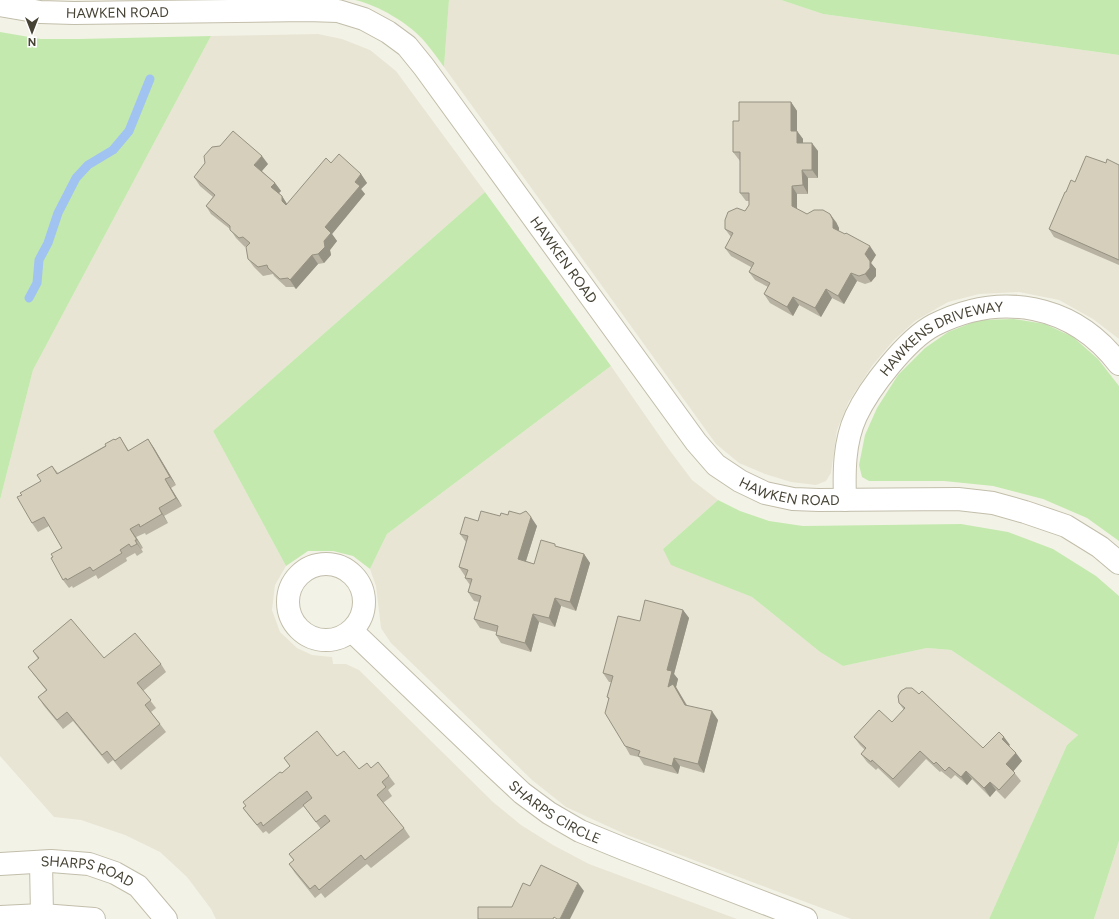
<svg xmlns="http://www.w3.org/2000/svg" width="1119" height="919" viewBox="0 0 1119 919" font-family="Figtree,sans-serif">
<rect width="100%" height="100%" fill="#f3f2e6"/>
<path fill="#e8e5d4" d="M 449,0 L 781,0 L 823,14 L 1119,55 L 1119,339 L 1093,319 L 1059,300 L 1019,292 L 979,294 L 948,302 L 915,321 L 893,341 L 872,366 L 849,401 L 837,430 L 831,473 L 826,481 L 816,485 L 791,482 L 765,474 L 739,463 L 716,444 L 444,67 Z
M 318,34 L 342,39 L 370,50 L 396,71 L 485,192 L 213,431 L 286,566 L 275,585 L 272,610 L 280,632 L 297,648 L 312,655 L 332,657 L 333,664 L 346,664 L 359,670 L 493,802 L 521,825 L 553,845 L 589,864 L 737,919 L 216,919 L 211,909 L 187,877 L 160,852 L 125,835 L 81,820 L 54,817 L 0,756 L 0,500 L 33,370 L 211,36 Z
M 611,366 L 668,448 L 692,480 L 718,500 L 663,549 L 723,585 L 752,597 L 820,652 L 843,666 L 927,648 L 951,650 L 1078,735 L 1067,745 L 989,919 L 851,919 L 627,835 L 592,819 L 566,807 L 532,780 L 391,643 L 381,628 L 376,586 L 370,569 L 387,534 Z
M 1119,841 L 1119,919 L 1094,919 Z"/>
<path fill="#c4e9ae" d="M 355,0 L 449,0 L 444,67 C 438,59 432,50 425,42 C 410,24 378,5 355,0 Z
M 781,0 L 1119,0 L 1119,55 L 823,14 Z
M 0,32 L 41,39 L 79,39 L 211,36 L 33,370 L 0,500 Z
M 485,192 L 611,366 L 387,534 L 370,569 L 353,556 L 333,551 L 308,551 L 286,566 L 213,431 Z
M 1014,319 L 1045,324 L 1073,337 L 1098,359 L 1119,386 L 1119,541 L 1087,518 L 1043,499 L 993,486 L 944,481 L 869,481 L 862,477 L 859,465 L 865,435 L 877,408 L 898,375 L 925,348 L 948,332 L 979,320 Z
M 718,500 L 740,511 L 769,521 L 803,526 L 961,524 L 1008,532 L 1053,549 L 1096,576 L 1119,596 L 1119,841 L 1094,919 L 989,919 L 1067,745 L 1078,735 L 951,650 L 927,648 L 843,666 L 820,652 L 752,597 L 671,565 L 663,549 Z"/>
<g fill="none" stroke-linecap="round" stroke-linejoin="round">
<path stroke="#a1c3f2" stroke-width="9" d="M 29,298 L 37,283 L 39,260 L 48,243 L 58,213 L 76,178 L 88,165 L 113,150 L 129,131 L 150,79"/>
<g stroke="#c2beab" stroke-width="24">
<g id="minor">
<path id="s1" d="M 0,5 L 40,12 L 74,13 L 307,10 L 338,11 L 364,19 L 388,32 L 407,46 L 424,67 L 696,442 L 716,465 L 740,481 L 765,493 L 793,499 L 819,500 L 958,499 L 993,503 L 1025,512 L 1066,526 L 1100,547 L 1119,563"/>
<path id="s2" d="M 845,500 C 844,472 844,442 856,416 C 869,388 907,339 934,325 C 1001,291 1073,304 1119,364"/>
<circle cx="326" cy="602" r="38"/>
<path id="s3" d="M 352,631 L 490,763 L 522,793 L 549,813 L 580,831 L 624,849 L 806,919"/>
<path d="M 41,862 L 42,915"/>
<path id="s4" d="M 0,864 L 51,861 L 89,864 L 115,873 L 138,886 L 166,919"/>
<path d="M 0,917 L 42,915 L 94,919"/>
</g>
</g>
<use href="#minor" stroke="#fff" stroke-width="22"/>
</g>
<path fill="#b7b2a1" d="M 791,102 L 797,111 L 797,131 L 803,139 L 803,143 L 818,151 L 818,178 L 808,178 L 808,194 L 797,194 L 797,209 L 807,214 L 836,222 L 839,228 L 839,231 L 876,255 L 871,263 L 876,269 L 876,276 L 871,282 L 865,284 L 857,281 L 844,304 L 832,298 L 821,317 L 799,305 L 793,316 L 770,303 L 764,294 L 768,287 L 755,280 L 749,272 L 751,267 L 731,256 L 725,248 L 731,237 L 725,229 L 745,211 L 749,205 L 749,201 L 746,201 L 740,193 L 740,161 L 733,152 L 739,121 Z
M 331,163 L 361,174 L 367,183 L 361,189 L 365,194 L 332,234 L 337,241 L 330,250 L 331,255 L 324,263 L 318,264 L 296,289 L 294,287 L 286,287 L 274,276 L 273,274 L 263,276 L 254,267 L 248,259 L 247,246 L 245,247 L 236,238 L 230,229 L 211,214 L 206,206 L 213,197 L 200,186 L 194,177 L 268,164 L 262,171 L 275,183 L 281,191 L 279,193 L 282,196 L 287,204 Z
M 1106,163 L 1119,165 L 1119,265 L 1054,237 L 1049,229 L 1066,192 L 1075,182 Z
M 120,437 L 129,451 L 148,439 L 154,448 L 176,485 L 171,488 L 182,506 L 164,516 L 168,523 L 146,535 L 145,533 L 136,537 L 143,548 L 141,549 L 143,552 L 137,556 L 135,553 L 126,558 L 127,561 L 98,579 L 96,575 L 73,588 L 72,586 L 69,588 L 63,580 L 53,557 L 62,548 L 49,526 L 38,532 L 32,523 L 22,495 L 41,481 L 52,466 L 58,473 Z
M 500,516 L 537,526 L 526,561 L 534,564 L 557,547 L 584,554 L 590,563 L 576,611 L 561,606 L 555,627 L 539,622 L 531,652 L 501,643 L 496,635 L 496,632 L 480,628 L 474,619 L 479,602 L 474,601 L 468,592 L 470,585 L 465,578 L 466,576 L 465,576 L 459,567 L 466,542 L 460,534 L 478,521 Z
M 683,610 L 689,618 L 674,674 L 678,679 L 676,687 L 687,705 L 718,720 L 704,773 L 680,766 L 678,774 L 644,765 L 639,757 L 630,755 L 625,746 L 609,700 L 607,697 L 611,682 L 609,682 L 603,673 L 640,621 Z
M 33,651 L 161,664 L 166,672 L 143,691 L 156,708 L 151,712 L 166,732 L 121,770 L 113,760 L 108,764 L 73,721 L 63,729 L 44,706 L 38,697 L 46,690 L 34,675 L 28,667 L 38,659 Z
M 919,694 L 983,748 L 1010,745 L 1009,746 L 1022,761 L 1013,771 L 1021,781 L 1005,799 L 996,790 L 990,797 L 972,779 L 967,785 L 955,775 L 951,779 L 941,771 L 940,772 L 926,759 L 899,788 L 878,768 L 876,770 L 867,762 L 861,754 L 865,750 L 860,745 L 854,737 L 892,722 L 904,710 L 899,703 Z
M 337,756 L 359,769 L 371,768 L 389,776 L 395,784 L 388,790 L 392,796 L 383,803 L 404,828 L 410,837 L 371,868 L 367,864 L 325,898 L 321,893 L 315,898 L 295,873 L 289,864 L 294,861 L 289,854 L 321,829 L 304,806 L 269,834 L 266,831 L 263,833 L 249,816 L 243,808 L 246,806 L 282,773 L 290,766 L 284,758 Z"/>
<path fill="#959183" d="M 791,102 L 797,111 L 797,131 L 803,139 L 803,151 L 797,143 L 791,131 Z
M 812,143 L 818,151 L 818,178 L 812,170 Z
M 262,156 L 268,164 L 260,173 L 254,165 Z
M 802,170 L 808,178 L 808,194 L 803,185 Z
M 361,174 L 367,183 L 361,189 L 365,194 L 332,234 L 337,241 L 330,250 L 331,255 L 324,263 L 318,254 L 324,241 L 325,227 L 355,182 Z
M 275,183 L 281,191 L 277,195 L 271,187 Z
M 792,186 L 797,194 L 797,215 L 792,206 Z
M 282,196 L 287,204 L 287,209 L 282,201 Z
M 830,214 L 836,222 L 839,228 L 839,237 L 833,228 Z
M 870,246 L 876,255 L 871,263 L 876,269 L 876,276 L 871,282 L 865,274 L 865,254 Z
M 312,255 L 318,264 L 296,289 L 290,280 Z
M 851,273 L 857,281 L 844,304 L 838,296 Z
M 826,289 L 832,298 L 821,317 L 815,308 Z
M 793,297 L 799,305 L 793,316 L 787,307 Z
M 148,439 L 154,448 L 176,485 L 170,477 Z
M 165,479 L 171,488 L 182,506 L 176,498 Z
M 159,508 L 164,516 L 168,523 L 162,514 Z
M 531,517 L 537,526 L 524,567 L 518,559 Z
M 130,529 L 136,537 L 143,548 L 137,540 Z
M 135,540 L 143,552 L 137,544 Z
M 584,554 L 590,563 L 576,611 L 570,602 Z
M 555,598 L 561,606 L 555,627 L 549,618 Z
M 683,610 L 689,618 L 674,674 L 678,679 L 676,687 L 691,713 L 668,687 L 667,670 Z
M 533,614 L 539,622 L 531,652 L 525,643 Z
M 712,711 L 718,720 L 704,773 L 698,764 Z
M 1004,737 L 1010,745 L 1007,747 L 1002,739 Z
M 1016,753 L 1022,761 L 1012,773 L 1006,764 Z
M 674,758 L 680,766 L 678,774 L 672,766 Z
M 966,771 L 972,779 L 967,785 L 961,777 Z
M 990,782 L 996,790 L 990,797 L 984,788 Z
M 578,883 L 584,891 L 570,919 L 560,919 Z"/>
<path fill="#d5cfbb" stroke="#959183" d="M 739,102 L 791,102 L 791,131 L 797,131 L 797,143 L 812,143 L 812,170 L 802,170 L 803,185 L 792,186 L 792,206 L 807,214 L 814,210 L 823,210 L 830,214 L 833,220 L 833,228 L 845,234 L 846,233 L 870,246 L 865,254 L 870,261 L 870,268 L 865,274 L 859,276 L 851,273 L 838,296 L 826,289 L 815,308 L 793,297 L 787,307 L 764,294 L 770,283 L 749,272 L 754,263 L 725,248 L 733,233 L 725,229 L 725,220 L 728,212 L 737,208 L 745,211 L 749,205 L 749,193 L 740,193 L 740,152 L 733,152 L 733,121 L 739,121 Z
M 233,131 L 262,156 L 254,165 L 275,183 L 271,187 L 282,196 L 282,201 L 286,205 L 326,158 L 331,163 L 339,154 L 361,174 L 355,182 L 360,186 L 325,227 L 331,233 L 324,241 L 325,247 L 318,254 L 312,255 L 290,280 L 288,278 L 280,279 L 268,268 L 267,265 L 258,267 L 248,259 L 246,247 L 250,243 L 243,237 L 239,238 L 230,230 L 230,226 L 206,206 L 215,195 L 194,177 L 205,163 L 204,156 L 212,147 L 220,146 Z
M 1086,156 L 1106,163 L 1107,159 L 1119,165 L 1119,260 L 1049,229 L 1065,192 L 1066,192 L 1071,180 L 1075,182 Z
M 120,437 L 128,451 L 148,439 L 170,477 L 165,479 L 176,498 L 159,508 L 162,514 L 140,527 L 139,524 L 130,529 L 137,540 L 135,540 L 137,544 L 131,547 L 129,544 L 120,550 L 122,553 L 93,571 L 90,567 L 67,580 L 66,578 L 63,580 L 51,558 L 53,557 L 51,554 L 62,548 L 44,517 L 32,523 L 17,497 L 22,495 L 20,493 L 41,481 L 37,475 L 52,466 L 57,474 L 106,446 L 105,444 L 114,439 L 115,440 Z
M 481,511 L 500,516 L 501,513 L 508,515 L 509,511 L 520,514 L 526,511 L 531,517 L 518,559 L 534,564 L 541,540 L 555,544 L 555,546 L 584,554 L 570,602 L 555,598 L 549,618 L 533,614 L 525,643 L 496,635 L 498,626 L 474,619 L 481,596 L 468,592 L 472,579 L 465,578 L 468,570 L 459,567 L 468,536 L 460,534 L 465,517 L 478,521 Z
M 645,600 L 683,610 L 667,670 L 672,671 L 668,687 L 673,684 L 685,705 L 712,711 L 698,764 L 674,758 L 672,766 L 638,756 L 640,751 L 625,746 L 605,713 L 609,698 L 607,697 L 613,676 L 603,673 L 618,616 L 640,621 Z
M 71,619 L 104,658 L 135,633 L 161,664 L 137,683 L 151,700 L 145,705 L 160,724 L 115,761 L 107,751 L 102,755 L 67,712 L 57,720 L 38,697 L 47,690 L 28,667 L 39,658 L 33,651 Z
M 906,688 L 912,688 L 919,694 L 922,691 L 983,748 L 999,732 L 1004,737 L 1002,739 L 1016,753 L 1006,764 L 1015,773 L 999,790 L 990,782 L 984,788 L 966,771 L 961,777 L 949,767 L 945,771 L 936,762 L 934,764 L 920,751 L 893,779 L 872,760 L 871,762 L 861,754 L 866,748 L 854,737 L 879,710 L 892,722 L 905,708 L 899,703 L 898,696 L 901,691 Z
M 317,731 L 337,756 L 344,751 L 359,769 L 367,763 L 371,768 L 378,762 L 389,776 L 382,782 L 386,787 L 377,795 L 404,828 L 365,860 L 361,855 L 319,890 L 315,885 L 310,889 L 289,864 L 294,860 L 289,854 L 330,821 L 325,815 L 316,822 L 303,805 L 312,798 L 307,791 L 263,826 L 261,822 L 257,825 L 243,808 L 246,806 L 243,802 L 280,772 L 282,773 L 290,766 L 284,758 Z
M 541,865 L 578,883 L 560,919 L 557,919 L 554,917 L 553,919 L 478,919 L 478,907 L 512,907 L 523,883 L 530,886 Z"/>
<g text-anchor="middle" stroke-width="4" stroke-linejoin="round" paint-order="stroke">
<g font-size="14" fill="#464335" stroke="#fff">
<text dy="5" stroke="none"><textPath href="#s1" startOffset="118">HAWKEN ROAD</textPath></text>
<text dy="5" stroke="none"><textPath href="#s1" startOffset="682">HAWKEN ROAD</textPath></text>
<text dy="5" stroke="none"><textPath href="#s2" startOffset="207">HAWKENS DRIVEWAY</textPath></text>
<text dy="5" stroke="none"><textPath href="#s1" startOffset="1018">HAWKEN ROAD</textPath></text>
<text dy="5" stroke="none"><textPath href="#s3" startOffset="273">SHARPS CIRCLE</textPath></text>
<text dy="5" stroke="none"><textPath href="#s4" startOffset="89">SHARPS ROAD</textPath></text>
</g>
</g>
<g transform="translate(32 32) rotate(180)" stroke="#ffffff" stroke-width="3" paint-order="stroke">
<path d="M0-3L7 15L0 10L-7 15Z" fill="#464335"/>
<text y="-6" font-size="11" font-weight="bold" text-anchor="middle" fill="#464335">N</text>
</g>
</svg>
